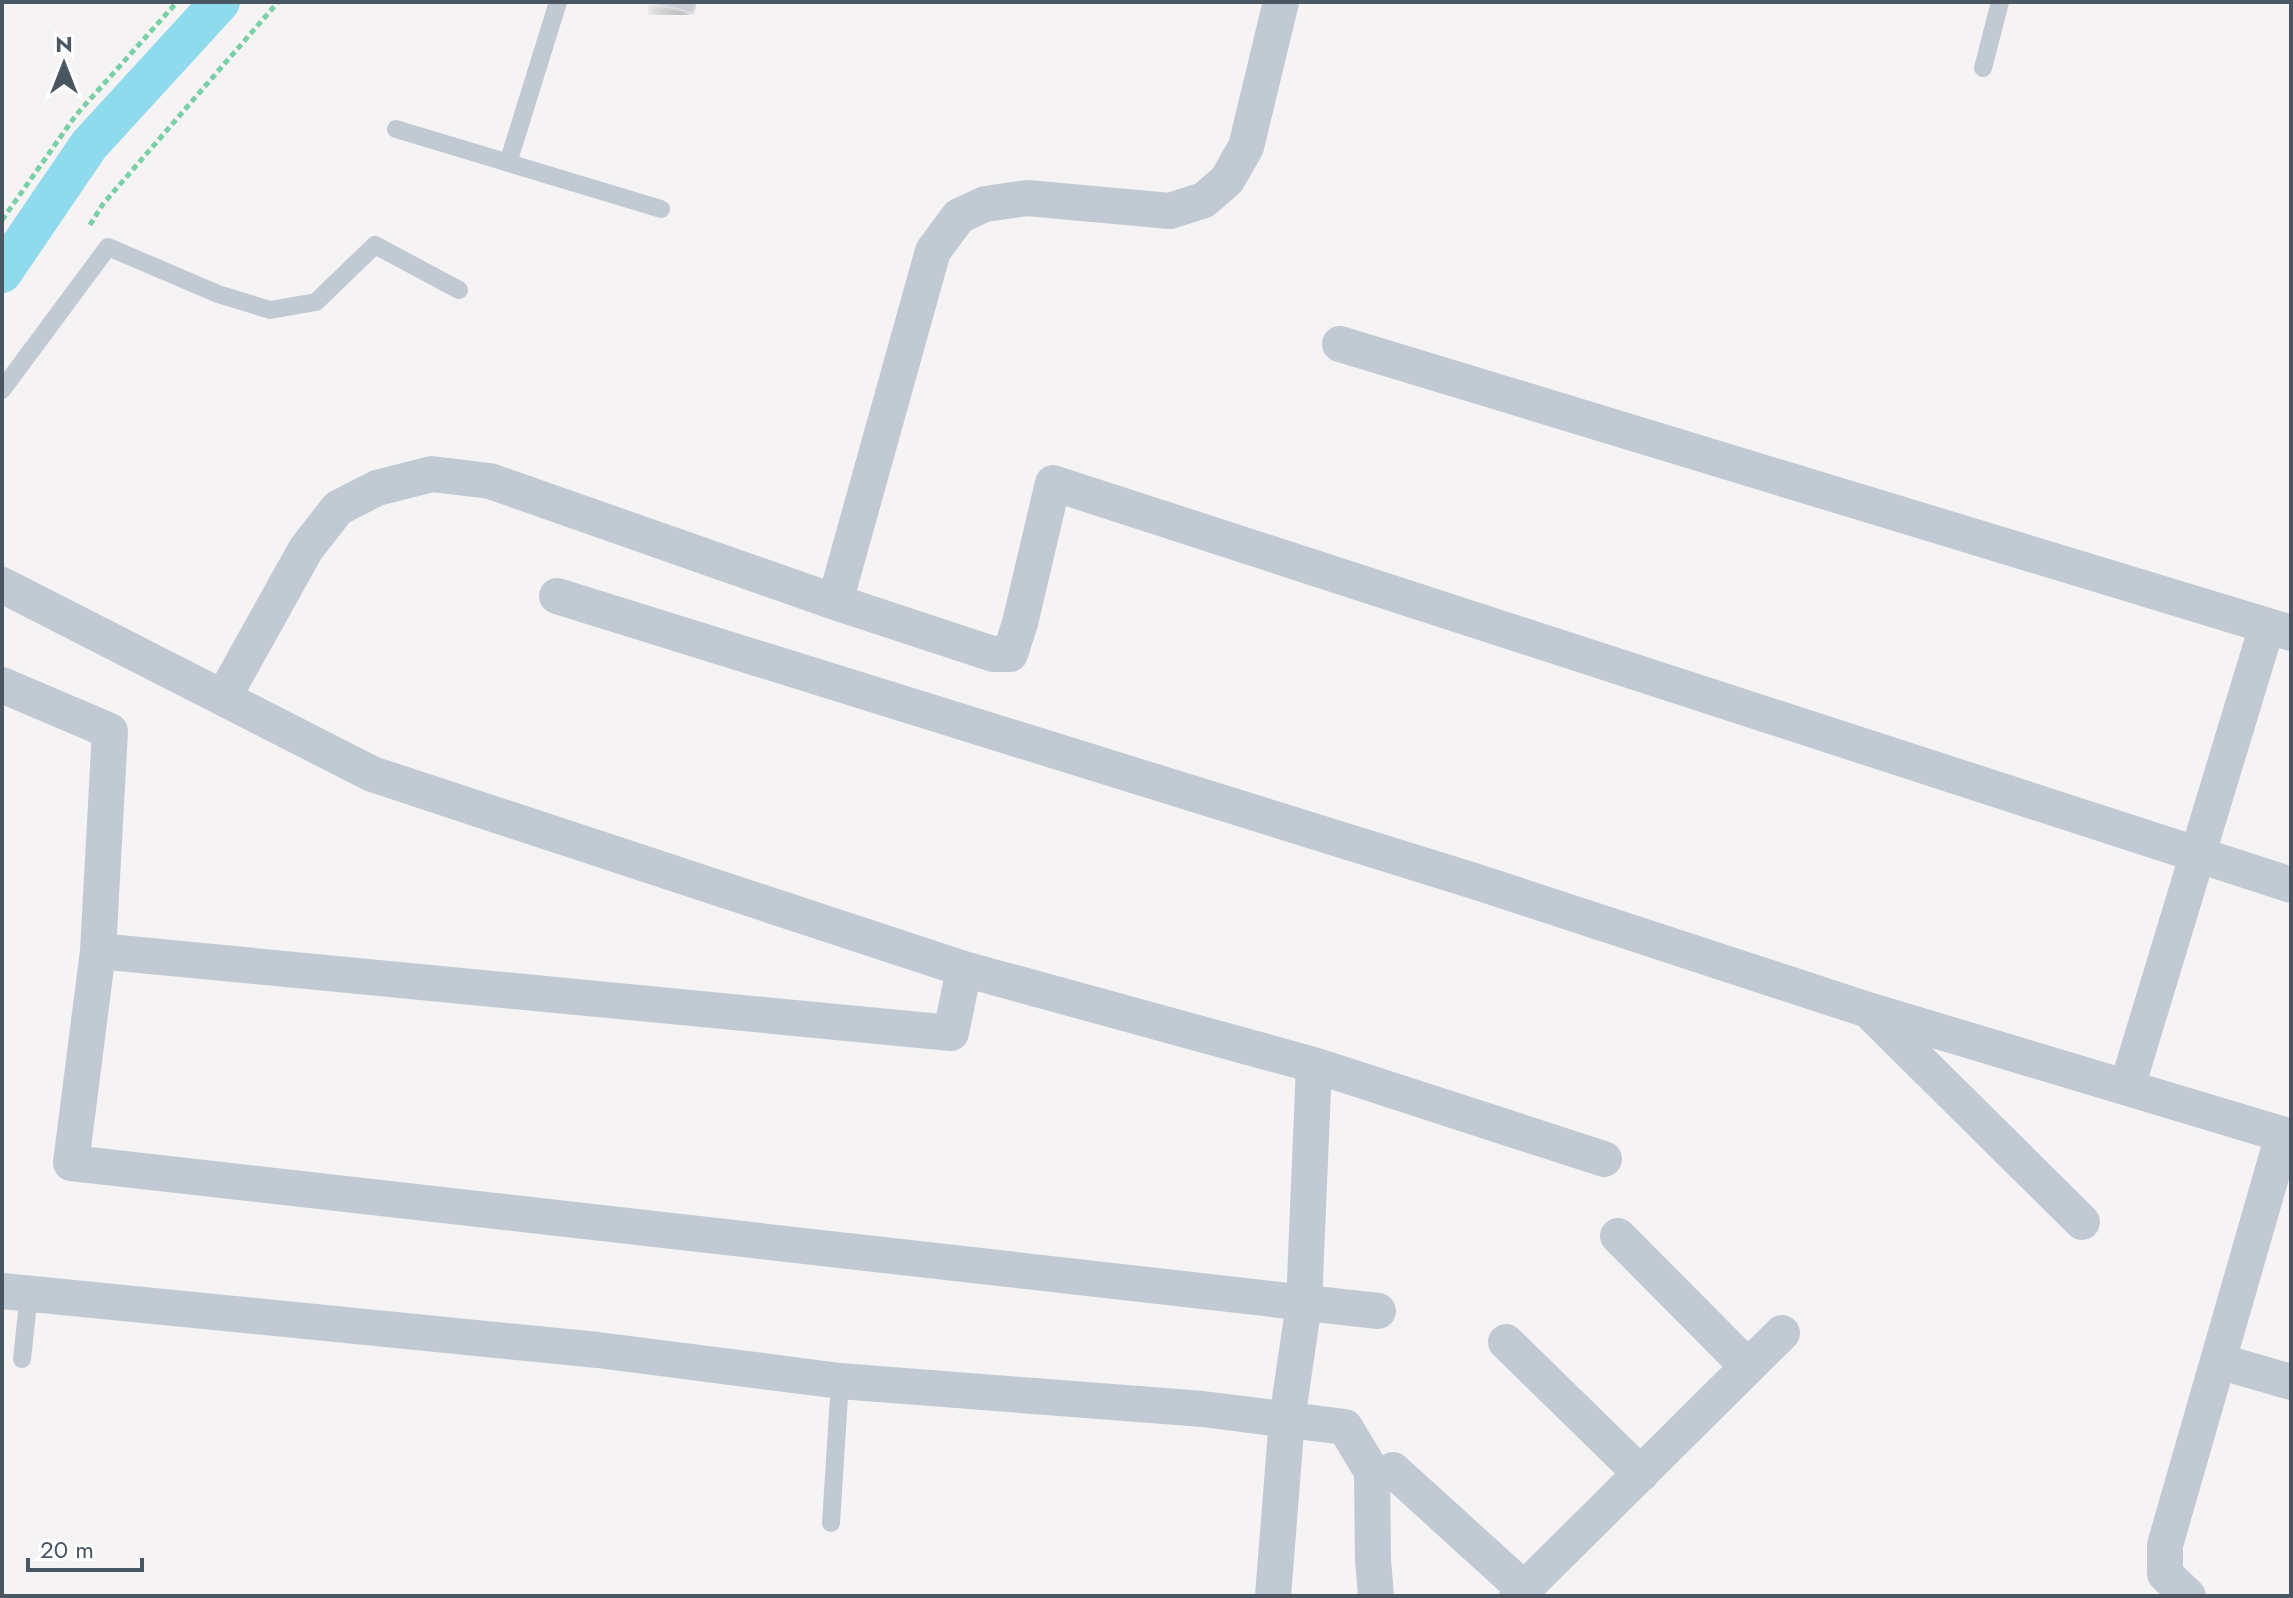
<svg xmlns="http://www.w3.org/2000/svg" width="2293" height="1598" viewBox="0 0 2293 1598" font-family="Jost,sans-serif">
<defs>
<filter id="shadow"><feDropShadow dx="-7" dy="7" stdDeviation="4" flood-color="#0004"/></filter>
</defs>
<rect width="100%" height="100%" fill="#f5f3f3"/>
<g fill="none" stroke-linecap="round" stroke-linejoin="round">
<path stroke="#90daee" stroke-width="40" d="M 2,273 L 89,145 L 220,2"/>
</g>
<path fill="#cdcfd5" stroke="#d7d9de" stroke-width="2" filter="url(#shadow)" d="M 653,2 L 696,2 L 693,13 Z"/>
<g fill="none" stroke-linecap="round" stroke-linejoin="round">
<path stroke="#7ad0a6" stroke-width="5" stroke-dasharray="6 4" stroke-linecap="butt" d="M 2,220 L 76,115 L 177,2
M 90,225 L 103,204 L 278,2"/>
<path stroke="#c1cad2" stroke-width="18" d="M 1983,68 L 2000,2
M 396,129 L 661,209
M 508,163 L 558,2
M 2,390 L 108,247 L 218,294 L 270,310 L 316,302 L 375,245 L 459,290
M 22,1359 L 29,1294
M 831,1523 L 840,1381"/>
<path stroke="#c1cad2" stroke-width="36" d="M 1340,344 L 2291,633
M 2,585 L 372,774 L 964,969 L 1314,1065 L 1604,1159
M 557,596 L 1474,881 L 1868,1010 L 2291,1137
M 835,602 L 933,251 L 959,216 L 985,204 L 1027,198 L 1170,211 L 1204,200 L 1227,180 L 1246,147 L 1281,2
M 2,685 L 110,731 L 98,951 L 71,1163 L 1378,1311
M 223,698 L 306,549 L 338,508 L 377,488 L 432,474 L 490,481 L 835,602 L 993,654 L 1010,654 L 1020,623 L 1053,483 L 2291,885
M 98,951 L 951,1033 L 964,969
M 1872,1014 L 2082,1222
M 2127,1087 L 2267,626
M 1618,1236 L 1748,1367
M 2,1291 L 598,1350 L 840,1381 L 1203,1409 L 1345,1427 L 1372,1472 L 1373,1560 L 1376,1596
M 1506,1342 L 1641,1474
M 2218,1361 L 2291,1382
M 1393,1470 L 1524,1589
M 1273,1596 L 1287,1419 L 1304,1304 L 1314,1065
M 1517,1596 L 1782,1333
M 2188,1596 L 2165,1574 L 2165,1545 L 2283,1135"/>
</g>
<rect width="2293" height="1598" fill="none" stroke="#4a5661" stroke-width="8"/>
<g transform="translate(64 64)" stroke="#ffffff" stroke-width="6" paint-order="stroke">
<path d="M0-6L14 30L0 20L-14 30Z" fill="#4a5661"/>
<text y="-12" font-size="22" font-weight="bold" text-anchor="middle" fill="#4a5661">N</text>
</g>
<path d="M28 1558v12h114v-12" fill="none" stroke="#4a5661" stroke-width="4"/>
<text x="40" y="1558" font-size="24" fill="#4a5661" stroke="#ffffff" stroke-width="6" paint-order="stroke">20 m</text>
</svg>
